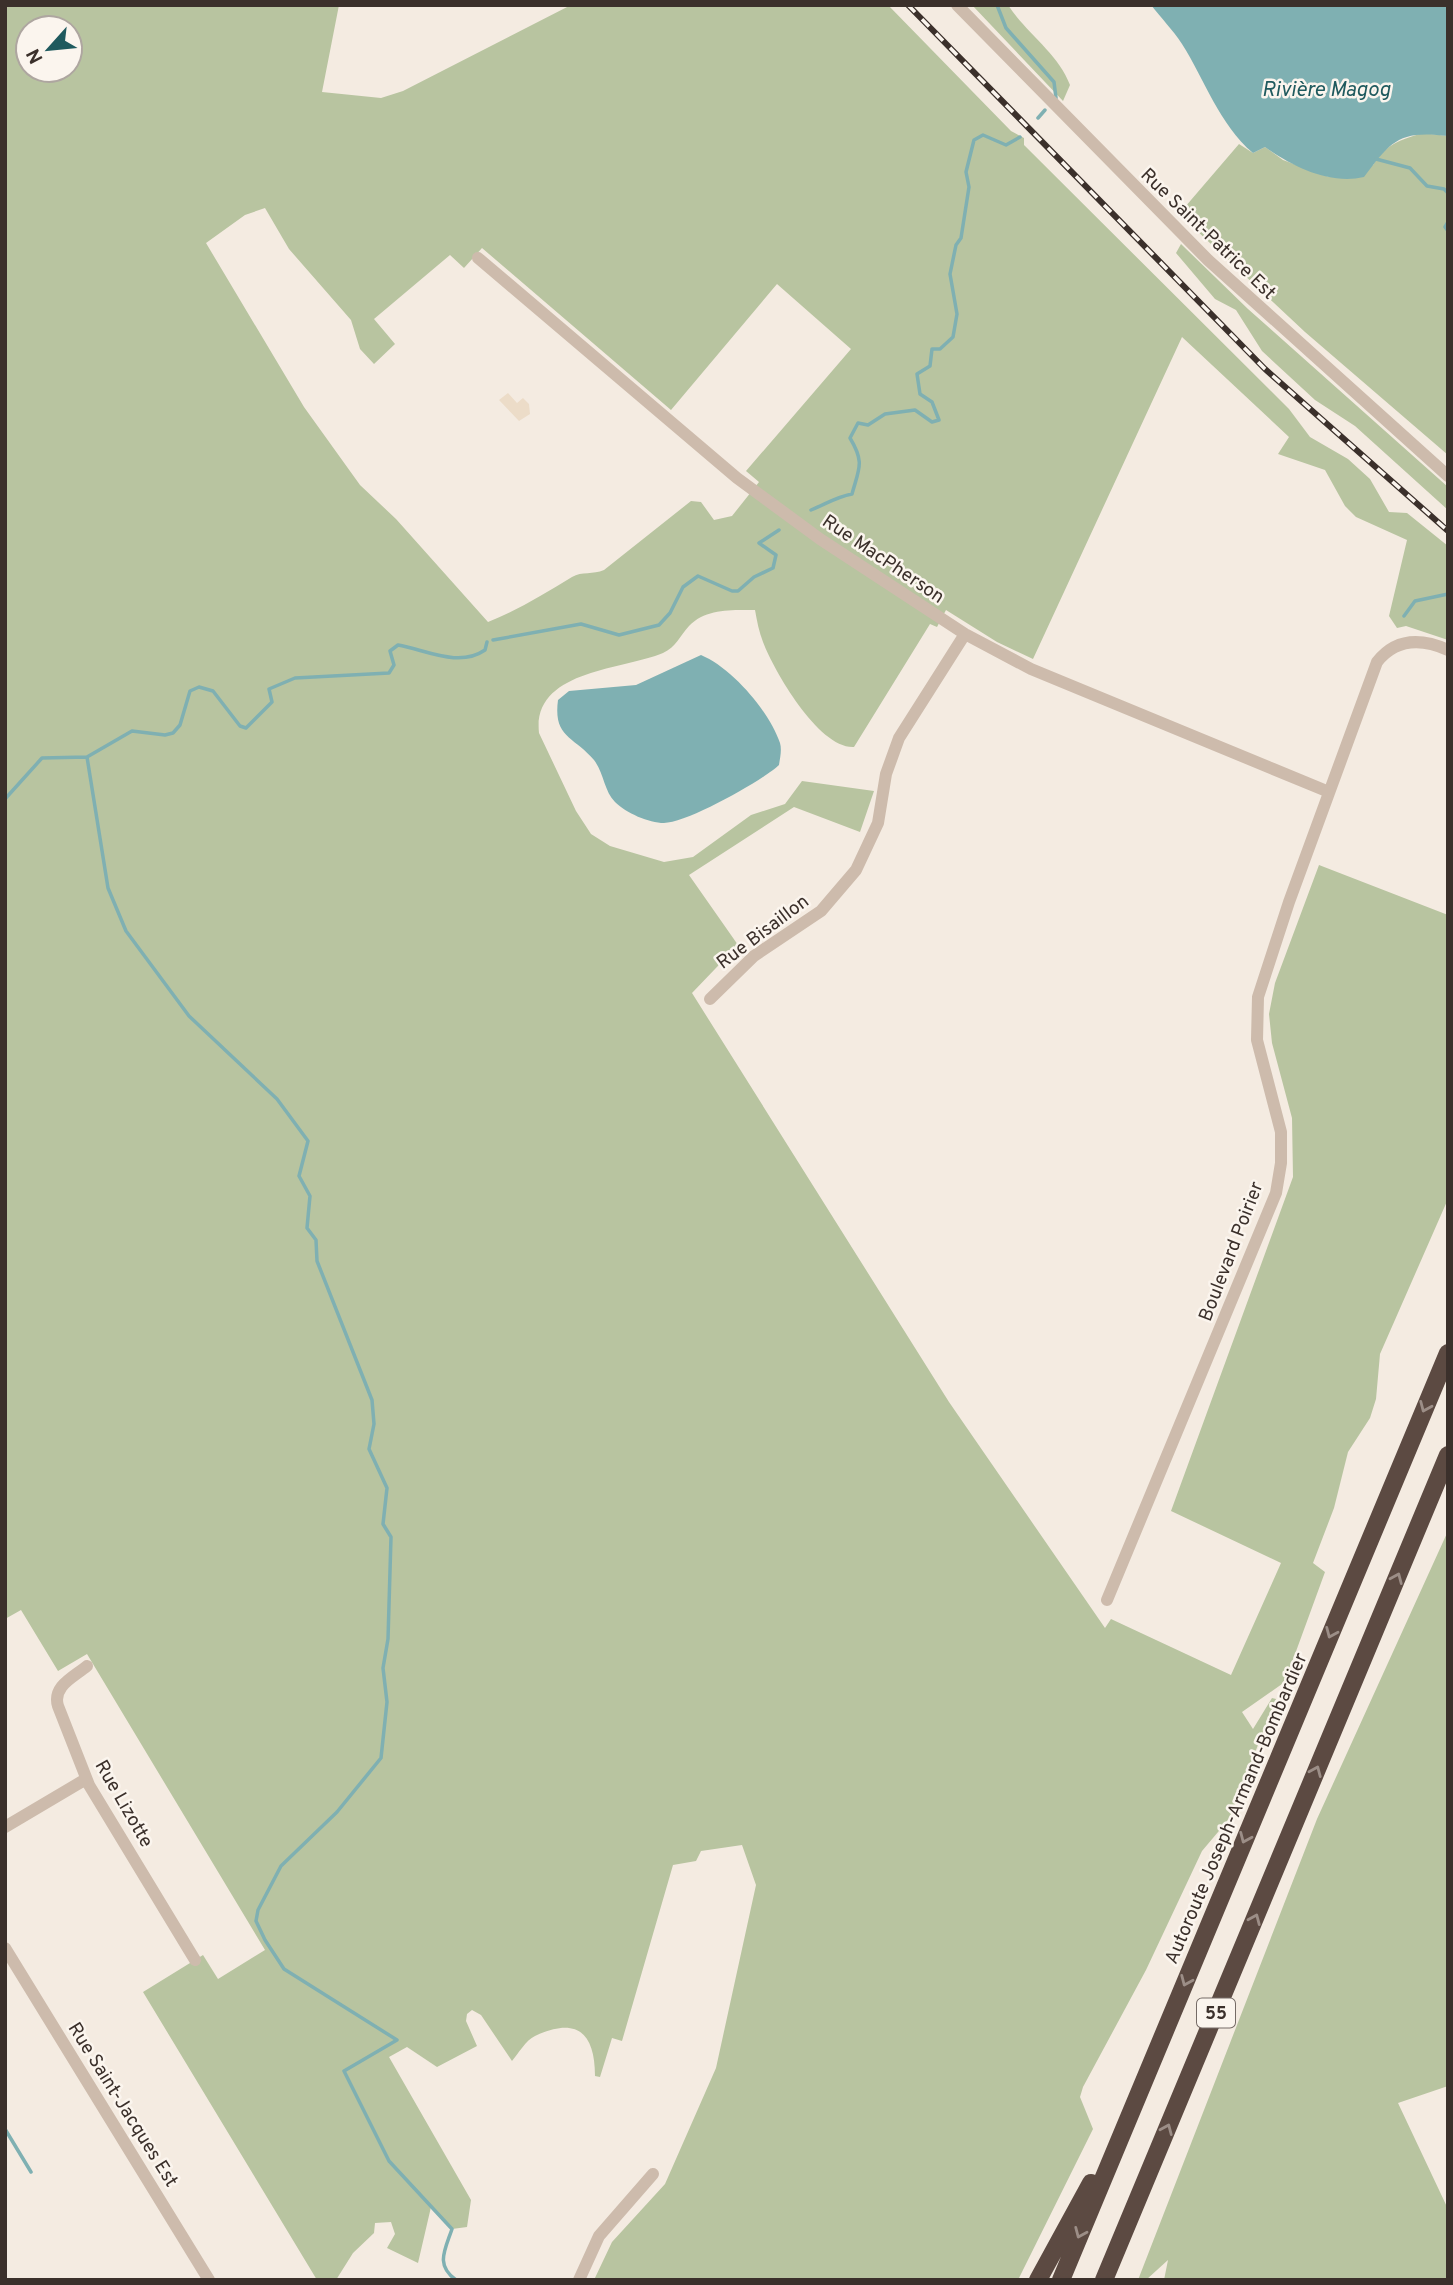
<svg xmlns="http://www.w3.org/2000/svg" width="1453" height="2285" viewBox="0 0 1453 2285" font-family="Overpass,sans-serif">
<rect width="100%" height="100%" fill="#f4ebe1"/>
<path fill="#b8c4a0" fill-rule="evenodd" d="M 5,5 L 339,5 L 322,92 L 381,98 L 403,91 L 571,5 L 888,5 L 1011,131 L 1024,138 L 1024,145 L 1289,409 L 1310,437 L 1348,459 L 1370,479 L 1389,512 L 1407,513 L 1448,546 L 1448,640 L 1406,626 L 1397,628 L 1389,616 L 1407,540 L 1356,517 L 1345,506 L 1325,470 L 1278,454 L 1289,437 L 1182,337 L 1033,659 L 997,642 L 946,610 L 937,627 L 930,624 L 854,747 C 819,749 774,671 763,642 C 759,632 757,621 755,610 C 733,610 706,608 689,626 C 680,636 676,647 663,653 C 622,670 532,670 539,733 L 576,811 L 591,834 L 610,846 L 664,862 L 693,857 L 751,815 L 785,804 L 802,781 L 874,791 L 860,832 L 794,807 L 689,875 L 738,945 L 692,993 L 949,1402 L 1105,1628 L 1111,1619 L 1231,1675 L 1281,1563 L 1171,1511 L 1293,1177 L 1292,1118 L 1272,1043 L 1269,1014 L 1275,983 L 1319,865 L 1448,915 L 1448,1199 L 1380,1354 L 1376,1399 L 1370,1418 L 1348,1452 L 1334,1508 L 1313,1563 L 1325,1572 L 1287,1676 L 1282,1684 L 1242,1712 L 1253,1729 L 1272,1698 L 1276,1699 L 1229,1819 L 1202,1851 L 1146,1970 L 1083,2087 L 1080,2097 L 1093,2129 L 1018,2280 L 594,2280 L 612,2242 L 665,2184 L 716,2068 L 756,1885 L 742,1845 L 701,1851 L 696,1861 L 673,1865 L 622,2041 L 612,2038 L 600,2077 L 595,2076 C 595,2033 577,2016 535,2036 C 526,2040 518,2054 512,2061 L 481,2015 L 472,2010 L 467,2014 L 466,2021 L 477,2046 L 437,2067 L 407,2047 L 389,2057 L 471,2200 L 467,2227 L 452,2229 L 431,2207 L 418,2263 L 387,2248 L 395,2234 L 391,2222 L 375,2223 L 374,2233 L 353,2253 L 336,2280 L 317,2280 L 143,1992 L 203,1955 L 218,1979 L 265,1950 L 87,1654 L 58,1671 L 21,1610 L 5,1619 ZM 28,28 L 70,28 L 70,70 L 28,70 ZM 265,208 L 289,249 L 351,320 L 360,349 L 374,364 L 395,344 L 374,319 L 450,255 L 464,268 L 482,248 L 671,410 L 777,284 L 851,349 L 746,471 L 759,482 L 732,516 L 714,520 L 701,502 L 691,501 L 604,570 C 593,575 582,571 572,577 C 544,594 518,610 488,622 L 396,519 L 360,485 L 304,407 L 206,243 L 245,215 Z
M 972,5 L 1008,5 C 1026,33 1058,53 1070,85 L 1063,101 Z
M 1422,133 L 1448,136 L 1448,455 L 1305,332 L 1179,214 L 1239,144 L 1253,153 L 1265,147 L 1283,160 L 1329,177 L 1373,165 C 1387,143 1399,141 1422,133 Z
M 1181,244 L 1248,309 L 1448,487 L 1448,510 L 1355,426 L 1315,400 L 1262,351 L 1236,310 L 1215,299 L 1176,253 Z
M 1448,1531 L 1448,2086 L 1398,2103 L 1448,2209 L 1448,2280 L 1164,2280 L 1168,2260 L 1146,2280 L 1138,2280 L 1317,1819 Z"/>
<path fill="#ecdcc8" d="M 508,393 L 517,403 L 523,398 L 529,404 L 530,414 L 519,421 L 499,400 Z"/>
<path fill="#7fb0b2" d="M 1151,5 L 1448,5 L 1448,136 C 1399,130 1391,141 1364,177 C 1329,185 1292,166 1265,147 L 1253,153 C 1219,124 1205,80 1182,44 C 1173,30 1161,18 1151,5 Z
M 701,655 C 732,668 769,711 780,743 C 782,750 780,758 779,765 C 762,781 687,823 664,823 C 649,823 626,813 615,802 C 604,791 604,773 594,760 C 574,736 553,738 558,700 L 569,691 L 636,685 Z"/>
<g fill="none" stroke-linecap="round" stroke-linejoin="round">
<path stroke="#7fb0b2" stroke-width="3.5" d="M 997,5 L 1006,28 L 1054,82 L 1056,98
M 1038,118 L 1045,110
M 1376,159 L 1410,168 L 1427,186 L 1444,189 L 1448,193
M 1448,222 L 1445,227 L 1448,231
M 811,510 C 826,504 836,497 852,494 C 859,468 865,463 850,438 L 858,423 L 868,425 L 885,414 L 915,410 L 932,422 L 939,420 L 932,402 L 920,394 L 917,374 L 930,366 L 932,349 L 940,349 L 953,337 L 957,314 L 950,274 L 956,245 L 961,238 L 969,187 L 966,172 L 974,140 L 983,135 L 1006,145 L 1020,137
M 1404,616 L 1415,601 L 1448,594
M 493,640 L 581,624 L 619,635 L 659,625 L 670,613 L 683,587 L 698,576 L 732,591 L 738,591 L 754,577 L 773,568 L 776,555 L 759,543 L 779,530
M 87,757 L 108,888 L 126,931 L 189,1016 L 277,1099 L 308,1141 L 299,1176 L 310,1196 L 307,1228 L 316,1240 L 317,1261 L 372,1400 L 374,1424 L 369,1449 L 387,1488 L 383,1524 L 391,1537 L 388,1639 L 383,1668 L 387,1702 L 381,1758 L 337,1812 L 281,1866 L 258,1910 L 256,1921 L 265,1940 L 284,1969 L 397,2040 L 344,2071 L 389,2161 L 452,2229 C 445,2250 435,2265 456,2280
M 5,799 L 42,758 L 87,757 L 132,731 L 165,735 L 173,733 L 180,725 L 190,691 L 199,687 L 213,691 L 240,726 L 246,728 L 272,702 L 269,689 L 295,678 L 389,673 L 394,665 L 390,651 L 398,645 C 426,650 459,668 485,650 L 487,642
M 5,2129 L 31,2172"/>
<path stroke="#cdbbac" stroke-width="12" d="M 957,5 L 1208,260 L 1448,476
M 478,258 L 737,478 L 820,539 L 965,634 L 1031,669 L 1329,792
M 710,999 L 754,956 L 821,911 L 856,870 L 878,823 L 886,774 L 899,738 L 965,634
M 1107,1600 L 1276,1193 L 1281,1163 L 1281,1132 L 1257,1040 L 1258,997 L 1289,902 L 1377,662 C 1396,638 1421,638 1448,650
M 87,1666 C 74,1677 52,1686 58,1706 L 89,1785 L 195,1960
M 5,1827 L 86,1779
M 5,1948 L 209,2280
M 579,2280 L 599,2236 L 653,2174"/>
<path stroke="#5c4a42" stroke-width="18" d="M 1038,2280 L 1091,2183
M 1061,2280 L 1448,1353
M 1104,2280 L 1448,1455"/>
<g stroke="#3b302b" stroke-width="6">
<path id="rail" d="M 908,5 L 1265,369 L 1448,531"/>
</g>
<use href="#rail" stroke="#fbf5ee" stroke-width="3.5" stroke-dasharray="10" stroke-linecap="butt"/>
</g>
<defs><path id="oneway-chevron" d="M-2-3.5L2.5 0L-2 3.5" fill="none" stroke-width="1.6" stroke-linecap="round" stroke-linejoin="round" transform="scale(1.75)"/></defs>
<g stroke="#9c8e87">
<use href="#oneway-chevron" transform="translate(1425 1407) rotate(113)"/>
<use href="#oneway-chevron" transform="translate(1397 1578) rotate(-67)"/>
<use href="#oneway-chevron" transform="translate(1331 1633) rotate(113)"/>
<use href="#oneway-chevron" transform="translate(1316 1771) rotate(-67)"/>
<use href="#oneway-chevron" transform="translate(1245 1838) rotate(113)"/>
<use href="#oneway-chevron" transform="translate(1255 1919) rotate(-67)"/>
<use href="#oneway-chevron" transform="translate(1186 1981) rotate(113)"/>
<use href="#oneway-chevron" transform="translate(1167 2129) rotate(-67)"/>
<use href="#oneway-chevron" transform="translate(1080 2233) rotate(113)"/>
</g>
<g text-anchor="middle" stroke-width="5" stroke-linejoin="round" paint-order="stroke">
<rect fill="#fbf5ee" stroke="#756b66" stroke-width="2" x="1197" y="1998.5" width="38" height="29" rx="5"/>
<g font-size="18" font-weight="bold" fill="#3b302b">
<text x="1216" y="2019">55</text>
</g>
<g font-size="19" fill="#3b302b" stroke="#fbf5ee">
<text transform="translate(1209 233) rotate(44)" y="7">Rue Saint-Patrice Est</text>
<text transform="translate(884 558) rotate(34)" y="7">Rue MacPherson</text>
<text transform="translate(762 931) rotate(-37)" y="7">Rue Bisaillon</text>
<text transform="translate(1230 1251) rotate(-69)" y="7">Boulevard Poirier</text>
<text transform="translate(125 1803) rotate(60)" y="7">Rue Lizotte</text>
<text transform="translate(1235 1808) rotate(-67)" y="7">Autoroute Joseph-Armand-Bombardier</text>
<text transform="translate(124 2104) rotate(58)" y="7">Rue Saint-Jacques Est</text>
</g>
<g font-size="21" font-style="italic" fill="#1f5a5e" stroke="#fbf5ee">
<text x="1326" y="96">Rivière Magog</text>
</g>
</g>
<rect width="1453" height="2285" fill="none" stroke="#3b302b" stroke-width="14"/>
<g transform="translate(49 49) rotate(243)"><circle r="33" fill="#fbf5ee" stroke="#aea6a0" stroke-width="2"/>
<path d="M0-5L12 26L0 18L-12 26Z" fill="#1f5a5e"/>
<text y="-10" font-size="19" font-weight="bold" text-anchor="middle" fill="#3b302b">N</text>
</g>
</svg>
